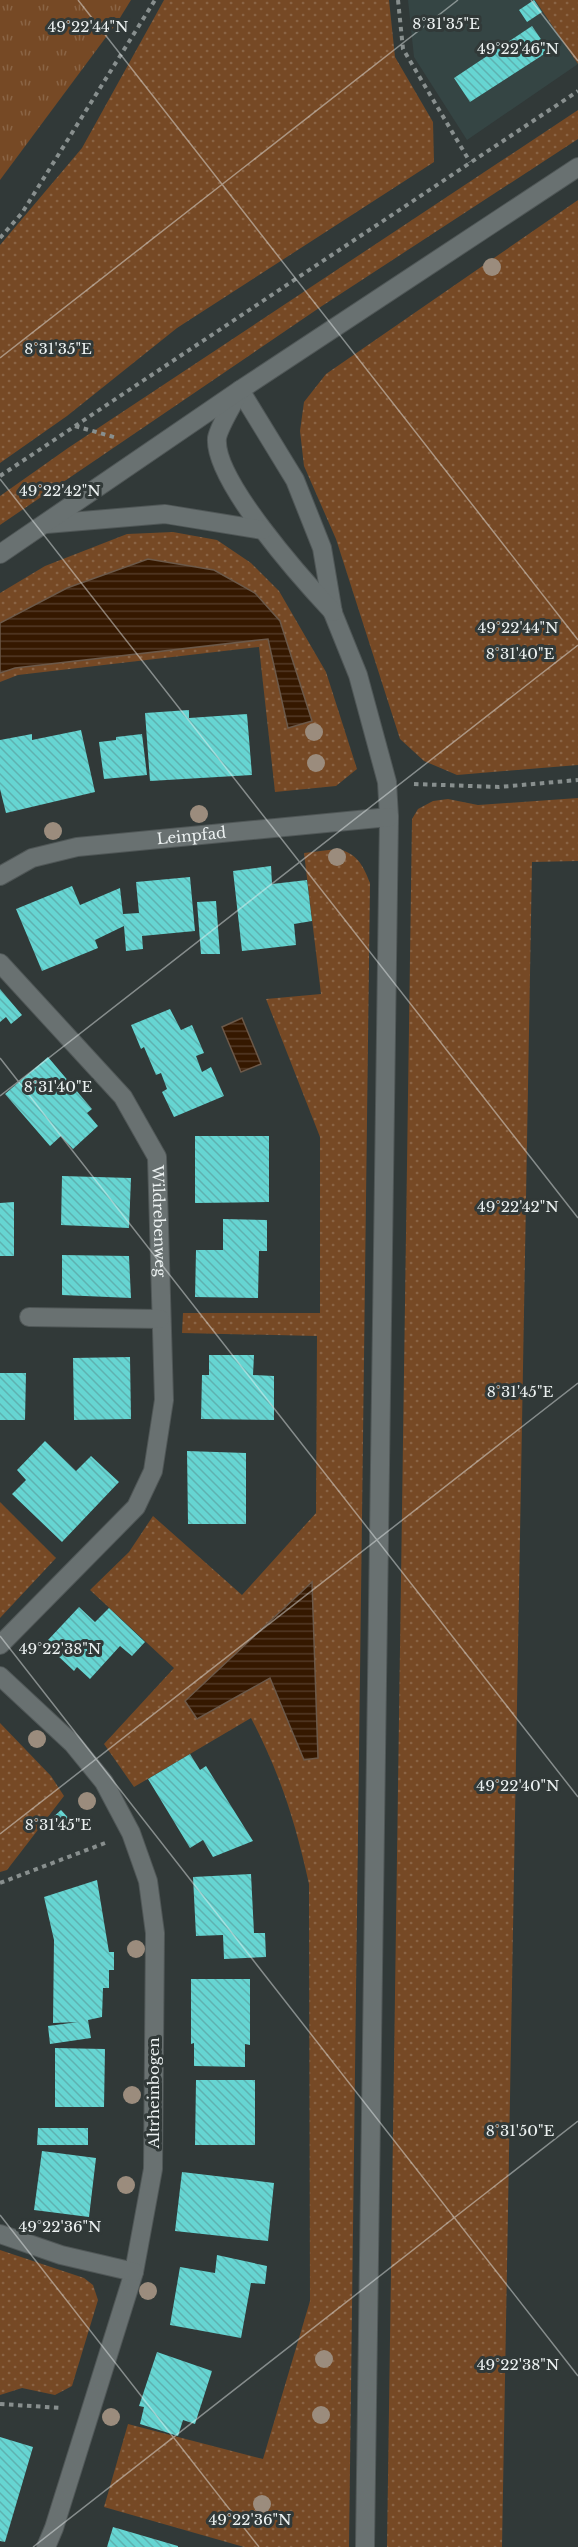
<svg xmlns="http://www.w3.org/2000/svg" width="578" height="2547" viewBox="0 0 578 2547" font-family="'Libre Baskerville',serif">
<defs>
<pattern id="grass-dots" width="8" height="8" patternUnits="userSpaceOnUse" patternTransform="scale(1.5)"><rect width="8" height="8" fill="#764925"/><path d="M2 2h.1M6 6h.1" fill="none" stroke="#8a6445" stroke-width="1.8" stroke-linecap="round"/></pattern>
<pattern id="park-tufts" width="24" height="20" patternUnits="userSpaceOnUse" patternTransform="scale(1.5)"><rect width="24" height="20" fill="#764925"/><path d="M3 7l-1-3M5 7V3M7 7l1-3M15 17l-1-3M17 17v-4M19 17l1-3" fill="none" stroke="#8a6445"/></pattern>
<pattern id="water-rules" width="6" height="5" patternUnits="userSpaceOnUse" patternTransform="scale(1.5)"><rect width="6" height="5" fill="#351800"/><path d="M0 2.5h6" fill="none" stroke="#533a26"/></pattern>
<pattern id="building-back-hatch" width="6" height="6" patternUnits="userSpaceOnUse" patternTransform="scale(1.5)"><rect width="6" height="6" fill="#66d5d2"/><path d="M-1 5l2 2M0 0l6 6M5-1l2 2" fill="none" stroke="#5eb2b0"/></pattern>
</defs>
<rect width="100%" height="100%" fill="#313938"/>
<path fill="#354544" d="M 408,0 L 535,0 L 578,64 L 467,140 L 414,57 Z"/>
<path fill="url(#grass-dots)" d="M 164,0 L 389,0 L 395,57 L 433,122 L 434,162 L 177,328 L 67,416 L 0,463 L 0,245 L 82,148 Z
M 535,0 L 578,0 L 578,64 Z
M 578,110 L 578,139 L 322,306 L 0,525 L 0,496 L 68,448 Z
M 578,200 L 578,765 L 457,775 L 424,761 L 400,739 L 336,539 L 304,466 L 300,431 L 304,402 L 326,374 Z
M 173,532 L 217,540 L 251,563 L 279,591 L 326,672 L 357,769 L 336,786 L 275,792 L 259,647 L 18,675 L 0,682 L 0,593 L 45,566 L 127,534 Z
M 578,798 L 578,861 L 532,862 L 502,2547 L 387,2547 L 412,819 L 418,809 L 433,801 L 448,799 L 478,805 Z
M 337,849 C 357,853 363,865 370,883 L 349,2547 L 244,2547 L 104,2507 L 128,2424 L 263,2459 L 310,2301 L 309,1884 C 295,1821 281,1776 251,1718 L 134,1787 L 104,1744 L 174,1668 L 90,1590 L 129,1552 L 153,1516 L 242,1595 L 316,1513 L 317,1336 L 182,1333 L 183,1313 L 320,1313 L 320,1137 L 266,999 L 321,994 L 304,853 Z
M 0,1502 L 56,1558 L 0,1618 Z
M 0,1723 L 51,1776 L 64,1796 L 7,1870 L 0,1872 Z
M 0,2250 L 84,2278 L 93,2285 L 98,2300 L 72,2386 L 55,2395 L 22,2388 L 0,2395 Z"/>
<path fill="url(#park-tufts)" d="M 0,0 L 131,0 L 118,21 L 0,180 Z"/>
<path fill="url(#water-rules)" stroke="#6c5949" stroke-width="1.5" d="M 148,559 L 214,570 L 255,593 L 280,621 L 312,721 L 288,728 L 268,639 L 15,668 L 0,673 L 0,623 L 67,588 Z
M 242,1018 L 261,1064 L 241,1072 L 222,1027 Z
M 312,1582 L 318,1758 L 304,1760 L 270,1678 L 197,1719 L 185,1701 Z"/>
<path fill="url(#building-back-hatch)" d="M 534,0 L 542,12 L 527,22 L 519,10 Z
M 532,26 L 549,51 L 470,102 L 454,78 Z
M 189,710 L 189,718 L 247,714 L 252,775 L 150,781 L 145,713 Z
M 81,730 L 95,792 L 6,813 L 0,789 L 0,740 L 32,734 L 32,740 Z
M 142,734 L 147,775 L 104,779 L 99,742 L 116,740 L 116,737 Z
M 271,866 L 272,884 L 307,880 L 312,921 L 294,924 L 296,945 L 242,951 L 233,871 Z
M 190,877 L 195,931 L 142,936 L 143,949 L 126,951 L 124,926 L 95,940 L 98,948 L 42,971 L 16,909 L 72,886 L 80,905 L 120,888 L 123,914 L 139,913 L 136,882 Z
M 216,901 L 220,954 L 201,954 L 197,902 Z
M 0,989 L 22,1015 L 11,1024 L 6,1017 L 0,1022 Z
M 170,1009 L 181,1030 L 192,1025 L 204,1053 L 196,1056 L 202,1072 L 211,1067 L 224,1096 L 174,1117 L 162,1092 L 167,1089 L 161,1073 L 156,1075 L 144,1047 L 141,1049 L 131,1025 Z
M 48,1057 L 92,1109 L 87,1113 L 98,1126 L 73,1149 L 61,1136 L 50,1146 L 5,1094 Z
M 195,1136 L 269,1136 L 269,1202 L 195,1203 Z
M 62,1176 L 131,1178 L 129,1228 L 61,1225 Z
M 14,1202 L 14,1256 L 0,1256 L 0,1203 Z
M 223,1219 L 267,1220 L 267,1251 L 259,1251 L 258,1298 L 195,1297 L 196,1250 L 223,1250 Z
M 62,1255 L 129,1256 L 131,1298 L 62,1295 Z
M 209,1355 L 254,1355 L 253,1375 L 274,1376 L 274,1420 L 201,1419 L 202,1375 L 209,1375 Z
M 130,1357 L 131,1419 L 74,1420 L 73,1358 Z
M 0,1373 L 26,1373 L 25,1420 L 0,1420 Z
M 45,1441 L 76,1471 L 91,1456 L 119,1482 L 62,1542 L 12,1494 L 26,1480 L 17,1470 Z
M 187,1451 L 246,1453 L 246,1524 L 188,1524 Z
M 79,1607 L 95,1622 L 109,1608 L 145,1642 L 132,1656 L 120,1646 L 90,1679 L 77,1667 L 74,1671 L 57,1655 L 61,1651 L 48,1640 Z
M 190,1754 L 200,1770 L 206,1766 L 253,1841 L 213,1857 L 203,1840 L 190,1848 L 148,1779 Z
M 61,1810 L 74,1824 L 64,1833 L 51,1819 Z
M 251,1874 L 254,1933 L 265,1933 L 266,1957 L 224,1959 L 223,1935 L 196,1936 L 193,1877 Z
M 97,1880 L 109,1952 L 114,1952 L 114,1970 L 109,1970 L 109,1988 L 103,1988 L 102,2017 L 88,2020 L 91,2038 L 50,2044 L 48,2026 L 78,2022 L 53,2023 L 54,1940 L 44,1897 Z
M 191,1979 L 250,1979 L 250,2045 L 245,2044 L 245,2067 L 194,2066 L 194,2043 L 191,2044 Z
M 55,2048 L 105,2049 L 104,2107 L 55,2107 Z
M 196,2080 L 255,2080 L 255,2145 L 195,2145 Z
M 38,2128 L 88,2128 L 88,2145 L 37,2145 Z
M 42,2151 L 96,2158 L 89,2217 L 34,2210 Z
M 182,2172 L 274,2183 L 268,2241 L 175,2231 Z
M 217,2255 L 267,2266 L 265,2284 L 251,2283 L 241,2338 L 170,2325 L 180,2267 L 215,2273 Z
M 157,2352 L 212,2371 L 195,2424 L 183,2420 L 178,2436 L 140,2424 L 144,2407 L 139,2406 Z
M 0,2437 L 33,2447 L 5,2542 L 0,2541 Z
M 113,2527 L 178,2546 L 178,2547 L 107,2547 Z"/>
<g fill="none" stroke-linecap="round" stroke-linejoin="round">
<g stroke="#505757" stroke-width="20">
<g id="minor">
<path d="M 240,390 L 295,480 L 322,548 L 333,613 L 358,675 L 387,782 L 389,817 L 365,2547"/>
<path d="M 239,392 C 234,403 219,426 217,438 C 213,480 304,581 333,612"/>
<path d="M 46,524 L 165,514 L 263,530"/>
<path d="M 0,554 L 240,390 L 578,167"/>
<path id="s1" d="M 0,876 L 32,858 L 77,847 L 389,817"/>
<path id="s2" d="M 0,963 L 123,1097 L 157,1157 L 164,1400 L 153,1471 L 136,1507 L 0,1645"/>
<path d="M 29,1317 L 160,1319"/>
<path d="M 0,1676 L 73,1744 L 104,1782 L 131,1833 L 148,1881 L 155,1933 L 153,2169 L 134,2272 L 54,2528 L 46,2547"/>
<path d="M 0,2234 L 61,2255 L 134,2272"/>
</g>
</g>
<path stroke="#888f8e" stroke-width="4" stroke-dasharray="4.5 4.5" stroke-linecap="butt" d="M 398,0 L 403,49 L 470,162
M 0,238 L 22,213 L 155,0
M 75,426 L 117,438
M 0,476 L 578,91
M 414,784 L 499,787 L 578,780
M 0,1883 L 105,1843
M 0,2404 L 62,2408"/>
<use href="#minor" stroke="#697171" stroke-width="18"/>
</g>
<g fill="#9b8c7d">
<circle cx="492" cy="267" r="9"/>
<circle cx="314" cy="732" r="9"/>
<circle cx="316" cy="763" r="9"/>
<circle cx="199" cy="814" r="9"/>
<circle cx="53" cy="831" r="9"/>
<circle cx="337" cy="857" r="9"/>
<circle cx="37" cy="1739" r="9"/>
<circle cx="87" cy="1801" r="9"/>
<circle cx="136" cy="1949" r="9"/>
<circle cx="132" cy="2095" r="9"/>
<circle cx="126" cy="2185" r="9"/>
<circle cx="148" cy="2291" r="9"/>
<circle cx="324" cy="2359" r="9"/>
<circle cx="321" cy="2415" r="9"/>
<circle cx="111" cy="2417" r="9"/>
<circle cx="262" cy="2504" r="9"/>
</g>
<path fill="none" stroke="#edf2f2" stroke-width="1.5" stroke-opacity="0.45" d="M 78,0 L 578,640M 531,0 L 578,61M 0,358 L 458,0M 0,479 L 578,1218M 0,1058 L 578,1797M 0,1096 L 578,645M 0,1636 L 578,2376M 0,1834 L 578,1383M 0,2215 L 259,2547M 33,2547 L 578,2121"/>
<g text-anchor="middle" stroke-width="6" stroke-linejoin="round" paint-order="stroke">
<g font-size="15" fill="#edf2f2" stroke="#313938">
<text dy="5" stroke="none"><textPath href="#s1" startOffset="198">Leinpfad</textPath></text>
<text dy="5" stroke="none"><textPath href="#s2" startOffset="315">Wildrebenweg</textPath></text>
<text transform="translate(154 2093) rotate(-90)" y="5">Altrheinbogen</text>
</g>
</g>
<g font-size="15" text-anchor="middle" fill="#edf2f2" stroke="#313938" stroke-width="6" stroke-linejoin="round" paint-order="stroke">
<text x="446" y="29">8°31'35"E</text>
<text x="88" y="32">49°22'44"N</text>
<text x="518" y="54">49°22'46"N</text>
<text x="58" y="354">8°31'35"E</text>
<text x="60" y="496">49°22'42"N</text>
<text x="518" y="633">49°22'44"N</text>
<text x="520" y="659">8°31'40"E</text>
<text x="58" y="1092">8°31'40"E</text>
<text x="518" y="1212">49°22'42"N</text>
<text x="520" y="1397">8°31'45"E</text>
<text x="60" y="1654">49°22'38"N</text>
<text x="518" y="1791">49°22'40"N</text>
<text x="58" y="1830">8°31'45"E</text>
<text x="520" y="2136">8°31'50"E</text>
<text x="60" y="2232">49°22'36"N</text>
<text x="518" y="2370">49°22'38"N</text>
<text x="250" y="2525">49°22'36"N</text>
</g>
</svg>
